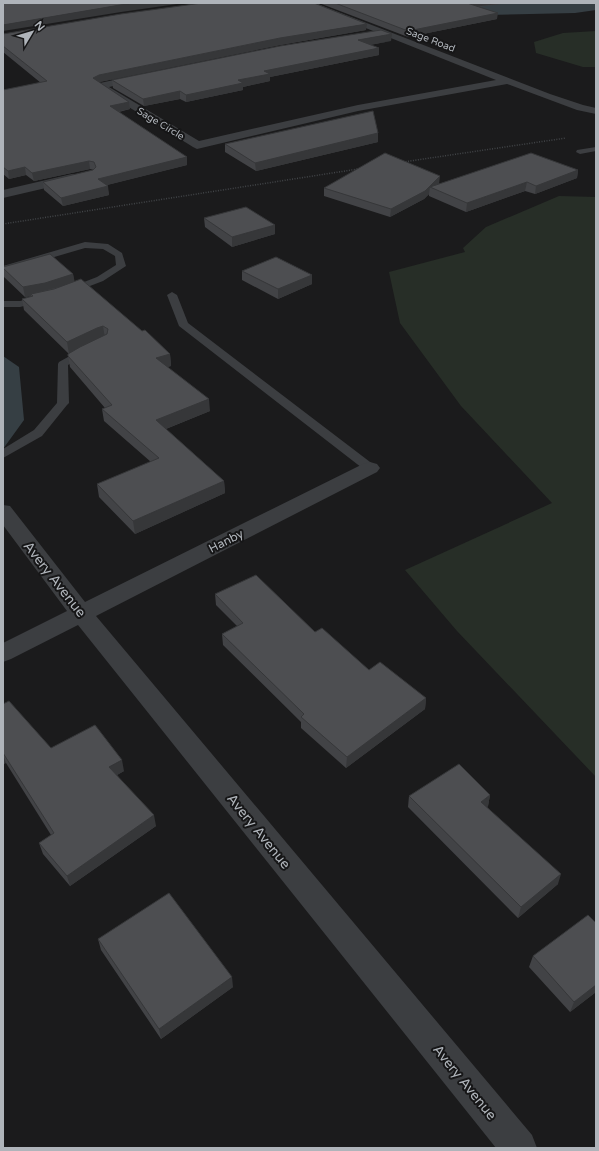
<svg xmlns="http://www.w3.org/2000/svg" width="599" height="1151" viewBox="0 0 599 1151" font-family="'Varela Round',sans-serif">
<rect width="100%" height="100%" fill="#1b1b1c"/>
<path fill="#272e27" d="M 596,31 L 596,67 L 583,67 L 536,53 L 534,42 L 563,33 Z
M 559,196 L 596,197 L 596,777 L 457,631 L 405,570 L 552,503 L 461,406 L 400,323 L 389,272 L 465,252 L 463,248 L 486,227 Z"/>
<path fill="#363f44" d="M 467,3 L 596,3 L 596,10 L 575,13 L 487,15 Z
M 3,356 L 19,367 L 24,420 L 3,449 Z"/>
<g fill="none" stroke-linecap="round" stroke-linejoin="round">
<path stroke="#424548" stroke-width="1.5" stroke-dasharray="1 1.5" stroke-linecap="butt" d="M 403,162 L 566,138
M 3,224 L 358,169"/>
<path fill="#3c3e41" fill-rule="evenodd" d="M 596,147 L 596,151 L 580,154 L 576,152 L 577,150 Z
M 85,242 L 108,244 L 122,253 L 126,266 L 103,281 L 69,294 L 66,293 L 64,291 L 66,289 L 97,277 L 116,265 L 115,256 L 103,249 L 85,248 L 3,272 L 3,266 Z
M 172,292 L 177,295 L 188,323 L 374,465 L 376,468 L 374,471 L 366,471 L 179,326 L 167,295 Z
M 41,296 L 46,299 L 44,301 L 20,307 L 3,307 L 3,301 L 20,301 Z
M 84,348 L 88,349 L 89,351 L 88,353 L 68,365 L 69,403 L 67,405 L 42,436 L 3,458 L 3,449 L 34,430 L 57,403 L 58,364 L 59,362 Z"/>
<path fill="#3c3e41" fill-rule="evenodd" d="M 303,3 L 315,3 L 550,94 L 583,105 L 596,108 L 596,114 L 577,110 L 507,84 L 358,111 L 197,149 L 193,147 L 95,86 L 100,83 L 141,74 L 145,75 L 146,77 L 145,79 L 109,87 L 199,141 L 358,105 L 496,80 Z
M 72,174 L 76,175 L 78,178 L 76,181 L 3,198 L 3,190 Z
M 370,462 L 377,464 L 380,468 L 377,472 L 96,616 L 532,1135 L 537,1148 L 496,1148 L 78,625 L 11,659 L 3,662 L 3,643 L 67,611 L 3,525 L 3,505 L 10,506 L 85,602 L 363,464 Z"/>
</g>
<path fill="#424346" d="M 319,3 L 508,3 L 478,7 L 497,19 L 408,37 Z
M 366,30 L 280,45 L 99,82 L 129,102 L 130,109 L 119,112 L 187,165 L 107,185 L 109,195 L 63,206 L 44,190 L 43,182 L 93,170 L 94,170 L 90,169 L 34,181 L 26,175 L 9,179 L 3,174 L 3,90 L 41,83 L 3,52 L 3,34 Z
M 391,41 L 370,45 L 379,55 L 270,77 L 270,81 L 243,87 L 243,90 L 186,102 L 180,99 L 144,106 L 113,88 L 112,80 Z
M 378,133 L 378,142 L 256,171 L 225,152 L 225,144 Z
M 578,170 L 577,178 L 535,194 L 525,191 L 466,212 L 429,196 L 429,194 L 424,199 L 390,217 L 324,196 L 324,188 L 439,184 L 438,184 Z
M 204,218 L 275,225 L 275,234 L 232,247 L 205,227 Z
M 3,267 L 73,274 L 74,282 L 170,354 L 171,366 L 167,367 L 210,411 L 166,429 L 224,481 L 225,493 L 135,534 L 99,497 L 97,484 L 151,462 L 104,421 L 102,409 L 105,408 L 70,367 L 68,356 L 69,354 L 24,310 L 22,299 L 31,296 L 25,297 L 4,277 Z
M 242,271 L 312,275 L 312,284 L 278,299 L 242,280 Z
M 215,594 L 315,632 L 369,670 L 426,698 L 425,709 L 346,768 L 301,728 L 301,722 L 223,645 L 222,634 L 237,626 L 216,605 Z
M 3,704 L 51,748 L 124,771 L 117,775 L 156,826 L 70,886 L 43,854 L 39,843 L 51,835 L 6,763 L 3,764 Z
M 490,795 L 488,806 L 487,807 L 558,884 L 518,918 L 408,807 L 409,796 Z
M 98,939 L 233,987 L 161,1039 L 101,950 Z
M 533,956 L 596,992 L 570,1012 L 529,967 Z"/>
<path fill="#363739" d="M 138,3 L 184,3 L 121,12 L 3,31 L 3,25 L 120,5 Z
M 464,3 L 508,3 L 464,8 Z
M 498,13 L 497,19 L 408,37 L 408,31 Z
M 367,24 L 366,30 L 280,45 L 100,82 L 94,85 L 93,78 L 99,75 L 280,38 Z
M 392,34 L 391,41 L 358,47 L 358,40 Z
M 379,48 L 379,55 L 270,77 L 270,81 L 243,87 L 243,90 L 186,102 L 186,95 L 238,80 L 264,71 Z
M 180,91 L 180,99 L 144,106 L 143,99 Z
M 129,102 L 130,109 L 111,113 L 110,106 Z
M 378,133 L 378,142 L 256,171 L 255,163 Z
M 187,157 L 187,165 L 99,187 L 98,179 Z
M 89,161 L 90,169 L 34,181 L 32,173 Z
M 25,167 L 26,175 L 9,179 L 8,171 Z
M 578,170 L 577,178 L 535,194 L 536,186 Z
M 440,176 L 439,184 L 434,189 L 430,187 L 429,194 L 424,199 L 390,217 L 391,209 Z
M 527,182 L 525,191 L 466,212 L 467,203 Z
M 108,186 L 109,195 L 63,206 L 61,198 Z
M 275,225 L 275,234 L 232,247 L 232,237 Z
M 73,274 L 75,283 L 31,294 L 31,296 L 25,297 L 23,287 Z
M 312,275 L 312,284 L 278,299 L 278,289 Z
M 103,326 L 105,338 L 69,354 L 67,342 L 97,328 Z
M 170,354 L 171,366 L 157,370 L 156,358 Z
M 209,399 L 210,411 L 158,432 L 156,420 Z
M 224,481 L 225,493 L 135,534 L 133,521 Z
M 426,698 L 425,709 L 346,768 L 347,757 Z
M 3,754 L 6,763 L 3,764 Z
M 122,760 L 124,771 L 112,778 L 109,767 Z
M 490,795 L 488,806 L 478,813 L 481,802 Z
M 154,815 L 156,826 L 70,886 L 67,876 Z
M 561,874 L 558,884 L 518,918 L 521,907 Z
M 232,977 L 233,987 L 161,1039 L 159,1029 Z
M 596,985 L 596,992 L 570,1012 L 574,1002 Z"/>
<path fill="#4d4e51" stroke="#363739" d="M 3,3 L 138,3 L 120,5 L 3,25 Z
M 202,3 L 314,3 L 367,24 L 280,38 L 99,75 L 93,78 L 129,102 L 110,106 L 187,157 L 98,179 L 108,186 L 61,198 L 43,182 L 93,170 L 96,167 L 94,162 L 89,161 L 32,173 L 25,167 L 8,171 L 3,167 L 3,90 L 47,81 L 3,46 L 3,34 L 121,14 Z
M 335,3 L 467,3 L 498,13 L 408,31 Z
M 381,30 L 392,34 L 358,40 L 379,48 L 264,71 L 270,74 L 238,80 L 243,83 L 186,95 L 180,91 L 143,99 L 112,80 L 280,46 Z
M 373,111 L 378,133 L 255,163 L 225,144 Z
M 385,153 L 440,176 L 425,191 L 391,209 L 324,188 Z
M 531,153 L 578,170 L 536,186 L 527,182 L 467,203 L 430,187 Z
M 246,207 L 275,225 L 232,237 L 204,218 Z
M 50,254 L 73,274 L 45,283 L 23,287 L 3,268 L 3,267 Z
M 276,257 L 312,275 L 278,289 L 242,271 Z
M 81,279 L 142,331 L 145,330 L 170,354 L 156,358 L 209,399 L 156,420 L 224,481 L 133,521 L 97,484 L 159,458 L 102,409 L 112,405 L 68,356 L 68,354 L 80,347 L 107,334 L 108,329 L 103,326 L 97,328 L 67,342 L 22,299 L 33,296 L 31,294 L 54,289 Z
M 256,575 L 315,632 L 322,628 L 369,670 L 380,662 L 426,698 L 347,757 L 301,717 L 304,714 L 222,634 L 243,623 L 215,594 Z
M 9,701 L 51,748 L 95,725 L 122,760 L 109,767 L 154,815 L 67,876 L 39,843 L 54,833 L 3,753 L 3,704 Z
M 459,764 L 490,795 L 481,802 L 561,874 L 521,907 L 409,796 Z
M 169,893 L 232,977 L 159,1029 L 98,939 Z
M 588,915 L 596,923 L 596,985 L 574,1002 L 533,956 Z"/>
<g text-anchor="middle" stroke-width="4" stroke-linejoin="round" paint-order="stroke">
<g font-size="10" fill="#afb4ba" stroke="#161617">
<text transform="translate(431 39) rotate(21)" y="4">Sage Road</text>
<text transform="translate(161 123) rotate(31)" y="4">Sage Circle</text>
</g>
<g font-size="12" fill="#afb4ba" stroke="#161617">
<text transform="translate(226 541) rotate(-27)" y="4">Hanby</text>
</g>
<g font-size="14" fill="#afb4ba" stroke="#161617">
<text transform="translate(55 579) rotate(52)" y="5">Avery Avenue</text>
<text transform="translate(259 831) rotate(51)" y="5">Avery Avenue</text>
<text transform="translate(465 1082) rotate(51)" y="5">Avery Avenue</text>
</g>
</g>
<rect width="599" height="1151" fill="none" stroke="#afb4ba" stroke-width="8"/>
<g transform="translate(32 32) rotate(52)" stroke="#161617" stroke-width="3" paint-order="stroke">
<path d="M0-3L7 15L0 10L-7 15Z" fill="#afb4ba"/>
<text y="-6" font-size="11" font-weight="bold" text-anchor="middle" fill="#afb4ba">N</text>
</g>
</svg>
